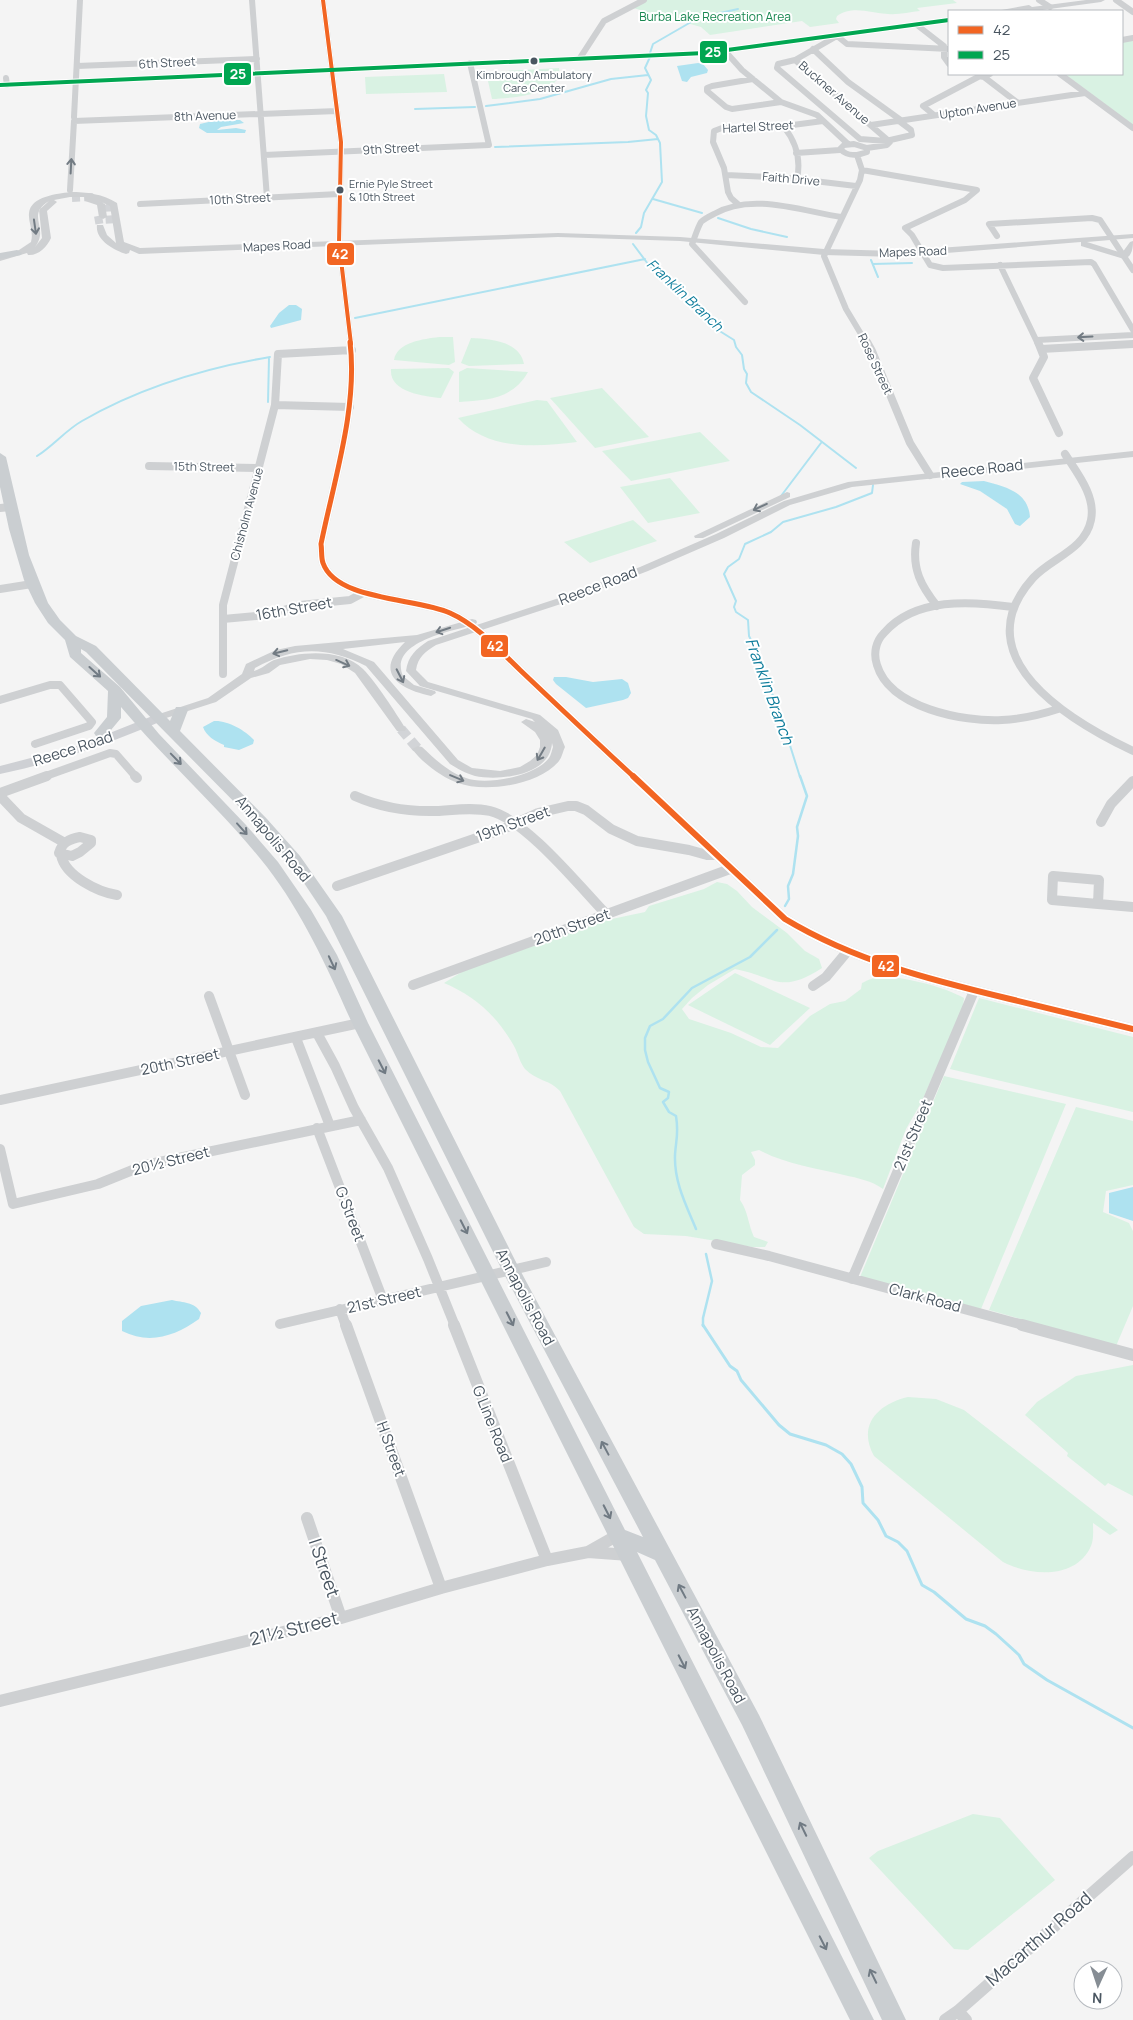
<svg xmlns="http://www.w3.org/2000/svg" width="1133" height="2020" viewBox="0 0 1133 2020" font-family="Manrope,sans-serif">
<rect width="100%" height="100%" fill="#f4f4f4"/>
<path fill="#d9f2e3" d="M 647,0 L 953,0 L 957,3 L 917,8 L 920,11 C 910,12 898,15 888,14 C 871,13 852,5 837,16 L 836,19 L 839,23 L 810,27 L 802,21 L 710,35 L 701,27 L 633,8 Z
M 1133,39 L 1133,125 L 1065,74 L 1122,74 L 1122,41 Z
M 559,68 C 563,95 511,98 492,99 L 486,72 Z
M 444,74 L 447,92 L 366,94 L 365,77 Z
M 439,337 L 453,337 L 455,362 L 449,365 L 394,360 C 397,342 424,339 439,337 Z
M 471,338 C 490,339 520,341 524,364 L 469,366 L 461,363 Z
M 449,368 L 454,372 L 441,398 C 423,396 389,392 391,369 Z
M 467,368 L 528,372 C 513,399 487,400 459,402 L 459,372 Z
M 602,388 L 649,437 L 595,448 L 550,398 Z
M 537,400 L 547,401 L 577,442 C 537,447 488,451 458,418 Z
M 700,432 L 730,461 L 631,481 L 602,451 Z
M 670,478 L 700,513 L 648,523 L 620,487 Z
M 633,520 L 657,541 L 590,563 L 564,542 Z
M 717,882 L 727,884 L 737,891 L 752,907 L 787,933 L 805,951 L 819,959 L 822,968 C 780,995 776,977 735,969 L 708,985 L 692,998 L 682,1009 L 689,1019 L 731,1033 L 761,1047 L 778,1048 L 810,1016 L 830,1004 L 845,1001 L 861,989 L 862,983 C 868,980 874,977 881,977 C 903,976 945,987 964,998 L 963,1007 L 953,1031 L 921,1103 L 906,1129 L 883,1189 C 872,1181 858,1178 844,1175 C 815,1168 785,1164 759,1150 L 751,1152 L 755,1160 L 755,1165 L 742,1175 L 740,1200 C 748,1211 748,1224 754,1237 L 768,1242 L 765,1247 L 752,1247 L 686,1236 L 644,1234 L 634,1227 L 560,1091 C 550,1080 537,1081 525,1069 C 520,1063 518,1053 514,1046 C 497,1016 475,996 444,983 L 465,970 L 607,920 L 645,912 L 649,906 L 704,889 Z
M 735,973 L 810,1008 L 770,1045 L 688,1005 Z
M 979,998 L 1133,1037 L 1133,1112 L 950,1069 Z
M 944,1076 L 1066,1104 L 981,1309 L 860,1277 Z
M 1076,1107 L 1133,1121 L 1133,1185 L 1106,1191 L 1103,1212 L 1129,1223 L 1133,1231 L 1133,1306 L 1116,1346 L 989,1310 Z
M 1133,1365 L 1133,1496 L 1108,1483 L 1105,1486 L 1067,1456 L 1068,1453 L 1025,1415 L 1037,1402 L 1076,1376 Z
M 908,1397 L 936,1399 L 964,1410 L 1118,1530 L 1110,1535 L 1093,1523 C 1093,1530 1094,1539 1091,1546 C 1076,1580 1030,1576 1003,1562 L 874,1456 C 857,1425 878,1404 908,1397 Z
M 973,1814 L 1000,1818 L 1055,1880 L 968,1950 L 954,1949 L 869,1858 L 878,1851 Z"/>
<path fill="#aee2f0" d="M 698,63 L 703,64 L 708,70 L 707,73 L 691,77 L 687,82 L 682,81 L 677,66 Z
M 240,120 L 244,123 L 221,127 L 217,130 L 236,128 L 246,130 L 245,133 L 207,133 L 199,128 L 200,124 L 217,120 Z
M 289,305 L 296,305 L 302,309 L 301,320 L 271,328 L 270,326 L 279,313 Z
M 984,481 C 1005,487 1028,491 1030,517 L 1020,526 L 1015,524 L 1007,509 L 980,491 L 960,484 L 962,482 Z
M 554,677 L 566,677 L 593,682 L 622,679 L 628,683 L 631,693 L 628,698 L 623,700 L 586,708 L 556,684 L 553,680 Z
M 214,721 C 227,720 245,730 254,740 L 253,744 L 239,750 L 224,747 L 224,745 C 215,741 206,736 203,727 Z
M 1133,1187 L 1133,1221 L 1109,1213 L 1109,1193 Z
M 172,1300 C 183,1303 194,1301 201,1313 L 199,1319 C 175,1336 150,1345 122,1331 L 122,1321 L 141,1306 Z"/>
<g fill="none" stroke-linecap="round" stroke-linejoin="round">
<path stroke="#aee2f0" stroke-width="2" d="M 650,53 L 653,44 L 698,18 L 738,9
M 486,106 L 540,99 L 611,79 L 648,75
M 415,109 L 475,107
M 495,147 L 628,142 L 658,139
M 653,199 L 702,213
M 718,218 L 751,229 L 787,237
M 636,233 L 641,227 L 644,213 L 662,182 L 660,143 L 656,135 L 649,130 L 646,116 L 648,93 L 646,90 L 651,80 L 645,68 L 650,57
M 633,244 L 648,264 L 681,292 L 687,300 L 703,312 L 718,330 L 734,340 L 736,347 L 742,355 L 744,369 L 747,374 L 746,383 L 751,392 L 800,425 L 856,468
M 871,260 L 878,277
M 873,264 L 912,263
M 355,318 L 645,259
M 268,402 L 269,358
M 37,456 C 53,446 66,430 82,421 C 139,388 205,368 270,357
M 781,496 L 821,443
M 800,777 L 775,698 L 765,684 L 759,656 L 749,636 L 748,620 L 736,612 L 734,607 L 736,601 L 724,574 L 728,567 L 739,559 L 745,544 L 771,532 L 783,522 L 836,507 L 872,493 L 873,485"/>
<path stroke="#aee2f0" stroke-width="2.5" d="M 785,906 L 789,899 L 788,886 L 793,874 L 798,836 L 797,827 L 807,796 L 800,776
M 696,1229 C 686,1205 674,1182 675,1155 C 676,1138 679,1134 676,1116 L 669,1112 L 663,1102 L 668,1098 L 669,1092 L 660,1088 L 648,1062 L 645,1050 L 645,1038 L 650,1026 L 663,1019 L 692,988 L 750,957 L 777,930
M 703,1326 L 703,1318 L 712,1281 L 706,1254"/>
<path stroke="#aee2f0" stroke-width="3" d="M 703,1325 L 730,1366 L 737,1371 L 741,1380 L 779,1425 L 790,1434 L 826,1445 L 842,1454 L 851,1464 L 862,1487 L 863,1503 L 878,1520 L 886,1536 L 898,1542 L 907,1551 L 922,1585 L 934,1592 L 966,1619 L 985,1626 L 996,1634 L 1019,1655 L 1024,1664 L 1047,1680 L 1133,1728"/>
<path stroke="#d2d4d7" stroke-width="8" stroke-dasharray="8 4" stroke-linecap="butt" d="M 72,198 L 91,197 L 104,202 L 109,210 L 110,226
M 98,216 L 100,227"/>
<path stroke="#d2d4d7" stroke-width="10" stroke-dasharray="10 5" stroke-linecap="butt" d="M 401,729 L 418,749"/>
<path stroke="#ced0d2" stroke-width="6" d="M 252,0 L 267,198
M 323,0 L 341,142 L 339,243 L 351,344
M 1039,0 L 1050,7
M 1116,0 L 1133,12
M 917,25 L 944,46 L 944,57 L 949,64
M 1122,40 L 1133,38
M 813,49 L 848,82 L 902,121
M 725,51 L 742,70 L 781,102 L 817,115 L 848,144
M 580,58 L 604,21 L 644,0
M 795,60 L 778,64 L 777,68 L 860,139 L 886,141 L 912,135 L 911,130 L 899,121
M 77,66 L 257,59
M 1060,74 L 1133,128
M 978,76 L 984,77 L 1018,103
M 6,78 L 7,85
M 753,79 L 712,86 L 707,88 L 707,91 L 726,107 L 732,109 L 781,102
M 934,115 L 923,106 L 980,76 L 990,74
M 74,117 L 80,0
M 871,125 L 1085,93
M 784,127 C 796,142 801,160 797,179
M 854,144 L 867,148 L 867,152 C 857,156 848,157 840,149 L 844,145 Z
M 867,148 L 887,145 L 890,142 L 795,60 L 837,36 L 847,44 L 949,49
M 796,153 L 840,150
M 264,155 L 489,145 L 470,63
M 857,155 L 862,170 L 860,180 L 824,256 L 846,309 L 867,344
M 862,170 L 977,190 L 965,200 L 905,228 L 912,235 L 930,265 L 943,268 L 1091,262 L 1094,264 L 1133,330
M 726,175 L 789,178 L 856,186
M 70,190 L 74,121 L 337,111
M 140,204 L 339,194
M 739,205 L 731,198 L 728,192 L 724,168 L 713,142 L 714,131 L 722,128 L 770,128 L 823,121
M 997,236 L 989,224 L 1092,218 L 1100,220 L 1133,270
M 1000,265 L 1038,344
M 745,302 L 692,244 C 695,237 697,229 701,222 C 704,219 710,216 714,214 C 751,192 802,211 841,217
M 1037,340 L 1133,335"/>
<path stroke="#ced0d2" stroke-width="8" d="M 350,342 C 358,407 334,480 321,544 C 322,550 321,558 323,563 C 336,601 418,598 450,613 C 477,625 499,650 520,670 C 558,706 596,742 634,777
M 867,342 L 872,351 L 910,443 L 930,475
M 1038,342 L 1044,357 L 1033,378 L 1059,433
M 1041,349 L 1133,344
M 275,405 L 350,407
M 1065,454 C 1077,473 1096,496 1091,520 C 1085,550 1051,558 1033,578 C 962,657 1070,721 1133,751
M 149,466 L 259,468
M 0,508 L 11,507
M 916,543 C 912,569 921,586 937,606
M 0,589 L 32,584
M 1013,607 C 971,601 915,597 884,633 C 876,641 873,653 877,665 C 890,708 963,722 1002,720 C 1021,719 1040,715 1058,709
M 223,619 L 267,615 L 300,605 L 350,600 L 363,593
M 223,674 L 223,605 L 275,405 L 278,354 L 352,350
M 0,700 L 50,685 L 60,685 L 92,722 L 89,726 L 35,744
M 43,777 L 110,753 L 116,754 L 136,777"/>
<path stroke="#ced0d2" stroke-width="10" d="M 135,776 L 137,778
M 633,776 L 785,919 C 855,961 931,980 1010,999 C 1051,1009 1092,1019 1133,1029
M 0,793 L 47,776
M 0,796 L 21,818 L 65,843
M 355,796 C 382,808 407,812 437,811 C 454,810 473,807 490,811 C 525,819 580,887 606,914
M 1101,822 L 1111,804 L 1133,781
M 80,837 L 91,840 L 91,843 L 80,852 L 72,856 L 59,853 C 62,842 70,839 80,837 Z
M 61,855 C 65,876 98,892 117,895
M 1053,876 L 1099,880 L 1098,904 L 1052,900 Z
M 337,886 L 503,829 L 538,813 L 568,806 L 576,806 L 586,810 L 611,829 L 637,841 L 689,850 L 707,855 L 715,855
M 1098,904 L 1133,907
M 413,985 L 730,869
M 813,986 L 826,977 L 846,953
M 209,996 L 245,1095
M 317,1033 L 335,1066 L 354,1108 L 388,1168 L 428,1259 L 455,1326
M 296,1038 L 330,1126
M 0,1100 L 360,1023
M 317,1128 L 383,1300
M 0,1149 L 13,1204 L 98,1184 L 145,1165 L 361,1120
M 716,1244 L 769,1256 L 1027,1326
M 852,1279 L 974,991
M 340,1309 L 346,1326
M 280,1324 L 546,1262"/>
<path stroke="#ced0d2" stroke-width="12" d="M 346,1325 L 441,1588
M 454,1325 L 547,1560
M 1022,1325 L 1133,1355
M 307,1518 L 341,1618
M 588,1552 L 618,1535
M 0,1701 L 341,1618 L 441,1588 L 547,1560 L 588,1552 L 629,1555
M 958,2011 L 966,2020
M 945,2020 L 958,2011 L 1133,1857"/>
<path fill="#ced0d2" fill-rule="evenodd" d="M 1086,0 L 1105,0 L 1101,2 L 1035,11 L 996,11 L 1029,5 L 1032,7 Z
M 949,18 L 949,22 L 705,55 L 0,87 L 0,83 L 705,51 Z
M 70,192 C 87,192 103,194 117,203 L 124,242 L 140,248 L 558,233 L 680,237 L 824,249 L 897,251 L 1133,234 L 1133,238 L 1087,242 L 1122,253 L 1130,242 L 1133,241 C 1133,248 1132,257 1124,259 L 1081,246 L 1081,242 L 897,257 L 824,255 L 680,241 L 558,237 L 139,254 L 130,250 L 129,253 L 126,254 C 114,250 95,240 97,225 L 103,225 L 107,235 L 116,243 L 110,206 L 95,199 L 105,204 L 107,217 L 103,219 L 99,217 L 97,205 L 85,201 L 85,197 L 70,197 L 54,200 L 57,202 L 47,211 L 51,238 C 47,247 38,256 28,255 L 27,253 L 0,261 L 0,255 L 19,250 L 31,242 C 34,231 28,223 29,213 C 31,196 57,194 70,192 ZM 49,201 L 39,210 L 42,238 L 35,247 C 50,227 25,216 49,201 Z
M 1133,451 L 1133,457 L 852,487 L 790,505 L 724,538 L 648,571 L 567,602 L 436,645 C 425,652 418,657 416,670 L 428,682 L 540,715 L 558,730 L 565,747 C 563,751 562,757 559,761 C 540,785 485,793 458,783 C 441,777 423,763 412,749 L 418,746 L 422,747 C 435,759 448,772 466,778 C 486,786 536,776 549,758 C 551,755 552,750 553,747 L 552,743 C 550,776 499,781 475,776 C 465,773 458,769 450,764 L 366,666 C 326,646 295,646 255,668 L 254,671 C 262,669 267,663 274,660 C 301,651 342,648 363,669 C 377,683 395,712 406,729 L 405,731 L 397,731 L 355,673 L 341,664 L 327,660 L 310,659 L 280,665 L 269,673 L 251,678 L 216,702 L 160,720 L 155,717 L 156,715 L 208,698 L 242,674 L 246,664 L 276,650 L 295,646 L 417,635 L 472,619 L 476,620 L 477,622 L 476,624 C 454,631 388,641 403,676 L 414,685 L 435,691 L 436,693 L 431,696 C 399,689 373,673 405,642 L 343,649 L 374,662 L 458,760 L 472,768 L 500,771 L 520,767 L 530,761 L 537,755 L 540,747 L 540,740 L 535,732 L 521,722 L 526,719 L 535,722 L 532,719 L 420,686 L 406,671 C 408,656 416,649 428,641 L 559,598 L 640,567 L 716,534 L 784,501 L 848,482 Z
M 787,492 L 790,493 L 790,497 L 703,538 L 695,538 L 694,536 Z"/>
<path fill="#ced0d4" fill-rule="evenodd" d="M 160,713 L 166,717 L 164,720 C 111,743 57,762 0,774 L 0,766 L 77,746 Z"/>
<path fill="#caced1" fill-rule="evenodd" d="M 17,250 L 22,253 L 21,255 L 0,259 L 0,253 Z
M 0,453 L 6,457 L 29,555 L 48,603 L 60,620 L 76,636 L 96,646 L 170,721 L 176,707 L 186,707 L 188,710 L 180,731 L 267,819 L 300,856 L 342,916 L 520,1270 L 759,1715 L 906,2020 L 882,2020 L 742,1725 L 655,1560 L 637,1552 L 874,2020 L 850,2020 L 352,1023 C 328,969 303,914 267,867 C 222,810 167,762 121,707 L 121,718 L 106,736 L 96,736 L 94,733 L 107,717 L 108,691 L 70,657 L 65,640 L 48,623 L 35,603 L 24,580 L 9,529 L 0,487 ZM 81,649 L 86,652 L 257,825 L 290,862 L 326,916 L 502,1270 L 643,1537 L 625,1530 L 368,1023 L 337,955 L 311,910 L 278,862 L 246,825 L 159,734 L 120,687 L 81,653 Z"/>
<g stroke="#fff" stroke-width="6">
<path id="bus-1-far2" d="M 323,0 L 341,142 L 339,243 L 351,344"/>
</g>
<g stroke="#fff" stroke-width="8">
<path id="bus-1-far1" d="M 350,342 C 358,407 334,480 321,544 C 322,550 321,558 323,563 C 336,601 418,598 450,613 C 477,625 499,650 520,670 C 558,706 596,742 634,777"/>
</g>
<g stroke="#fff" stroke-width="10">
<path id="bus-1" d="M 633,776 L 785,919 C 855,961 931,980 1010,999 C 1051,1009 1092,1019 1133,1029"/>
</g>
<g stroke="#fff" stroke-width="6">
<path id="bus-2" d="M 0,85 L 705,53 L 949,20"/>
</g>
<use href="#bus-1-far2" stroke="#f26522" stroke-width="4"/>
<use href="#bus-1-far1" stroke="#f26522" stroke-width="5"/>
<use href="#bus-1" stroke="#f26522" stroke-width="6"/>
<use href="#bus-2" stroke="#00a651" stroke-width="4"/>
</g>
<defs><path id="oneway-shaft" d="M-6 0H5M1.5-3L5.5 0L1.5 3" fill="none" stroke-width="1.6" stroke-linecap="round" stroke-linejoin="round" transform="scale(1.25)"/></defs>
<g stroke="#727b83">
<use href="#oneway-shaft" transform="translate(71 166) rotate(-87)"/>
<use href="#oneway-shaft" transform="translate(35 227) rotate(82)"/>
<use href="#oneway-shaft" transform="translate(1085 337) rotate(177)"/>
<use href="#oneway-shaft" transform="translate(760 507) rotate(155)"/>
<use href="#oneway-shaft" transform="translate(443 630) rotate(162)"/>
<use href="#oneway-shaft" transform="translate(280 652) rotate(166)"/>
<use href="#oneway-shaft" transform="translate(343 663) rotate(24)"/>
<use href="#oneway-shaft" transform="translate(400 676) rotate(63)"/>
<use href="#oneway-shaft" transform="translate(541 754) rotate(120)"/>
<use href="#oneway-shaft" transform="translate(457 778) rotate(23)"/>
</g>
<g stroke="#707a83">
<use href="#oneway-shaft" transform="translate(95 672) rotate(42)"/>
<use href="#oneway-shaft" transform="translate(176 759) rotate(46)"/>
<use href="#oneway-shaft" transform="translate(242 829) rotate(48)"/>
<use href="#oneway-shaft" transform="translate(332 963) rotate(65)"/>
<use href="#oneway-shaft" transform="translate(382 1067) rotate(63)"/>
<use href="#oneway-shaft" transform="translate(464 1227) rotate(63)"/>
<use href="#oneway-shaft" transform="translate(510 1319) rotate(63)"/>
<use href="#oneway-shaft" transform="translate(605 1448) rotate(-118)"/>
<use href="#oneway-shaft" transform="translate(607 1512) rotate(63)"/>
<use href="#oneway-shaft" transform="translate(682 1591) rotate(-118)"/>
<use href="#oneway-shaft" transform="translate(682 1662) rotate(63)"/>
<use href="#oneway-shaft" transform="translate(803 1829) rotate(-116)"/>
<use href="#oneway-shaft" transform="translate(823 1943) rotate(63)"/>
<use href="#oneway-shaft" transform="translate(873 1976) rotate(-116)"/>
</g>
<g fill="#4a5661" stroke="#fff" stroke-width="2">
<circle cx="534" cy="61" r="4.5"/>
<circle cx="340" cy="190" r="4.5"/>
</g>
<g text-anchor="middle" stroke-width="4" stroke-linejoin="round" paint-order="stroke">
<g font-size="11" fill="#4a5661" stroke="#fff">
<text x="534" y="79">Kimbrough Ambulatory<tspan x="534" dy="13">Care Center</tspan></text>
<text x="349" y="188" text-anchor="start">Ernie Pyle Street<tspan x="349" dy="13">&amp; 10th Street</tspan></text>
</g>
<g font-size="12" fill="#17864f" stroke="#fff">
<text x="715" y="21">Burba Lake Recreation Area</text>
</g>
<g font-size="12" fill="#4a5661" stroke="#fff">
<text transform="translate(167 63) rotate(-3)" y="4">6th Street</text>
<text transform="translate(834 93) rotate(41)" y="4">Buckner Avenue</text>
<text transform="translate(978 109) rotate(-9)" y="4">Upton Avenue</text>
<text transform="translate(205 116) rotate(-2)" y="4">8th Avenue</text>
<text transform="translate(758 127) rotate(-3)" y="4">Hartel Street</text>
<text transform="translate(391 149) rotate(-3)" y="4">9th Street</text>
<text transform="translate(791 179) rotate(5)" y="4">Faith Drive</text>
<text transform="translate(240 199) rotate(-3)" y="4">10th Street</text>
<text transform="translate(277 246) rotate(-3)" y="4">Mapes Road</text>
<text transform="translate(913 252) rotate(-2)" y="4">Mapes Road</text>
<text transform="translate(875 364) rotate(65)" y="4">Rose Street</text>
<text transform="translate(204 467) rotate(1)" y="4">15th Street</text>
<text transform="translate(247 514) rotate(-75)" y="4">Chisholm Avenue</text>
</g>
<g font-size="14" font-style="italic" fill="#0c7c9b" stroke="#fff">
<text transform="translate(685 295) rotate(43)" y="5">Franklin Branch</text>
</g>
<g font-size="15" fill="#4a5661" stroke="#fff">
<text transform="translate(982 469) rotate(-6)" y="5">Reece Road</text>
<text transform="translate(598 586) rotate(-21)" y="5">Reece Road</text>
<text transform="translate(294 609) rotate(-10)" y="5">16th Street</text>
<text transform="translate(73 749) rotate(-18)" y="5">Reece Road</text>
<text transform="translate(513 824) rotate(-20)" y="5">19th Street</text>
<text transform="translate(273 839) rotate(50)" y="5">Annapolis Road</text>
<text transform="translate(572 927) rotate(-20)" y="5">20th Street</text>
<text transform="translate(180 1062) rotate(-12)" y="5">20th Street</text>
<text transform="translate(913 1135) rotate(-67)" y="5">21st Street</text>
<text transform="translate(171 1161) rotate(-14)" y="5">20½ Street</text>
<text transform="translate(350 1214) rotate(69)" y="5">G Street</text>
<text transform="translate(525 1297) rotate(62)" y="5">Annapolis Road</text>
<text transform="translate(925 1298) rotate(15)" y="5">Clark Road</text>
<text transform="translate(384 1300) rotate(-13)" y="5">21st Street</text>
<text transform="translate(492 1424) rotate(68)" y="5">G Line Road</text>
<text transform="translate(391 1449) rotate(70)" y="5">H Street</text>
<text transform="translate(716 1655) rotate(62)" y="5">Annapolis Road</text>
</g>
<g font-size="16" font-style="italic" fill="#0c7c9b" stroke="#fff">
<text transform="translate(770 691) rotate(70)" y="6">Franklin Branch</text>
</g>
<g font-size="18" fill="#4a5661" stroke="#fff">
<text transform="translate(324 1568) rotate(71)" y="6">I Street</text>
<text transform="translate(294 1629) rotate(-14)" y="6">21½ Street</text>
<text transform="translate(1039 1939) rotate(-41)" y="6">Macarthur Road</text>
</g>
</g>
<g stroke="#fff" stroke-width="2">
<rect x="699" y="40" width="29" height="24" rx="5" fill="#00a651"/>
<rect x="223" y="62" width="29" height="24" rx="5" fill="#00a651"/>
<rect x="326" y="242" width="29" height="24" rx="5" fill="#f26522"/>
<rect x="480" y="634" width="29" height="24" rx="5" fill="#f26522"/>
<rect x="871" y="954" width="29" height="24" rx="5" fill="#f26522"/>
</g>
<g font-size="14" text-anchor="middle" font-weight="bold" fill="#fff">
<text x="713" y="57">25</text>
<text x="238" y="79">25</text>
<text x="340" y="259">42</text>
<text x="495" y="651">42</text>
<text x="886" y="971">42</text>
</g>
<rect x="948" y="10" width="175" height="65" fill="#ffffff" stroke="#b7bbc0"/>
<rect x="958" y="26" width="25" height="8" fill="#f26522" stroke="#b7bbc0"/>
<text x="993" y="35" font-size="15" fill="#4a5661">42</text>
<rect x="958" y="51" width="25" height="8" fill="#00a651" stroke="#b7bbc0"/>
<text x="993" y="60" font-size="15" fill="#4a5661">25</text>
<g transform="translate(1098 1985) rotate(183)"><circle r="24" fill="#ffffff" stroke="#b7bbc0"/>
<path d="M0-4L9 19L0 12L-9 19Z" fill="#868d94"/>
<text y="-8" font-size="14" font-weight="bold" text-anchor="middle" fill="#4a5661">N</text>
</g>
</svg>
